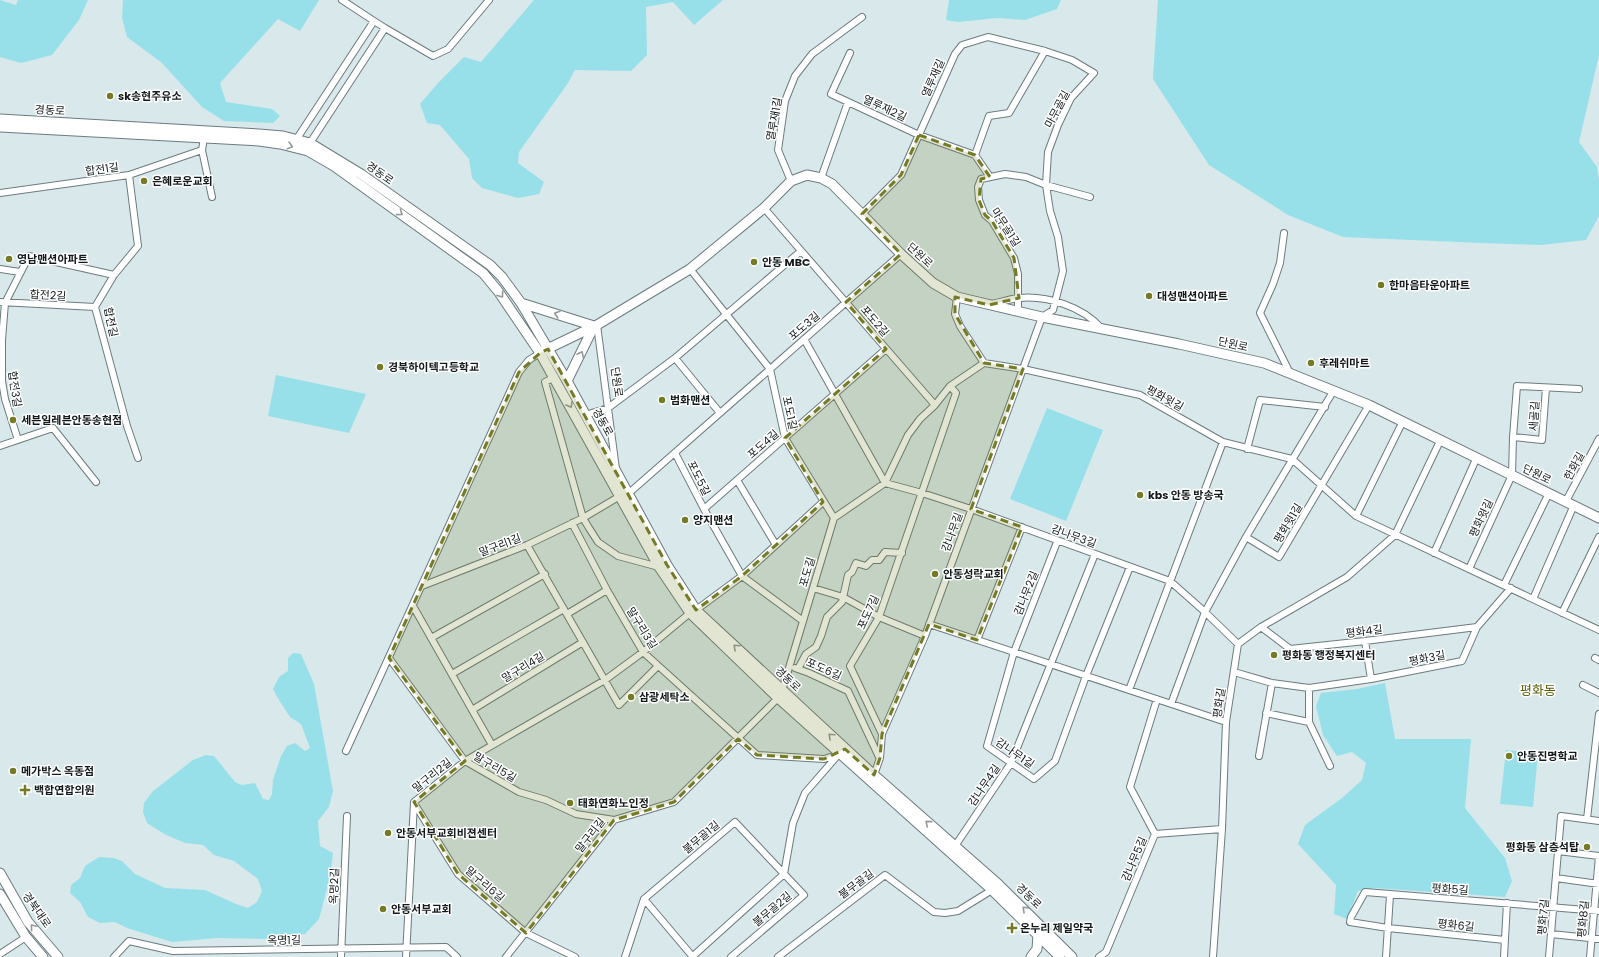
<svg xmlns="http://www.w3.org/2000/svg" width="1599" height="957" viewBox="0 0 1599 957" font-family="Poppins,'Noto Sans KR',sans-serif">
<rect width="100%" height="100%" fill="#d8e8eb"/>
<path fill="#97e0ea" d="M 0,0 L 16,5 L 18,0 L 88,0 L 79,20 L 52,55 L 21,63 L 0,57 Z
M 123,0 L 319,0 L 300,31 L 278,19 L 220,83 L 226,102 L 272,109 L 280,116 L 273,123 L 224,121 L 202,107 L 162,63 L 127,37 L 122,18 Z
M 534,0 L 723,0 L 694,25 L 673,2 L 646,7 L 647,55 L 631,71 L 575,70 L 568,83 L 519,152 L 518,163 L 544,182 L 539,194 L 518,198 L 482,188 L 472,178 L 469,159 L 440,125 L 427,123 L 420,104 L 438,83 L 464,57 L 481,62 Z
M 949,0 L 1061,0 L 1057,9 L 1025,20 L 997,18 L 958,22 L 946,20 Z
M 1158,0 L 1599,0 L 1599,55 L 1579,142 L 1597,167 L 1599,181 L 1599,216 L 1586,240 L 1542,245 L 1481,243 L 1343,237 L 1288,215 L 1209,165 L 1153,79 Z
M 276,375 L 366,394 L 349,433 L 268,416 Z
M 1047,408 L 1103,430 L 1066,521 L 1010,499 Z
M 293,653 L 301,654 L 314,684 L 333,791 L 329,807 L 318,821 L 320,846 L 333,853 L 330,877 L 319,919 L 305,934 L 263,939 L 218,938 L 172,942 L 127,928 L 115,922 L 100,923 L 88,917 L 80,902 L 70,893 L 71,885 L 80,878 L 85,866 L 99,857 L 113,858 L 122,861 L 135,874 L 165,888 L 205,890 L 236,904 L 248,908 L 257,902 L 262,891 L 258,879 L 234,861 L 214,855 L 203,845 L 185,843 L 166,835 L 147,823 L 143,812 L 144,803 L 153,791 L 193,760 L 206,755 L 214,756 L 235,782 L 242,785 L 255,783 L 263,799 L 269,800 L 272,794 L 273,780 L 281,756 L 287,746 L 295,743 L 305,751 L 310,748 L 301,724 L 290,717 L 279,700 L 273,689 L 279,677 L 288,671 L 288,658 Z
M 1385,683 L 1395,739 L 1471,739 L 1465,808 L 1505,858 L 1512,881 L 1505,897 L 1374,888 L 1358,891 L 1347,919 L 1334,914 L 1336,885 L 1298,844 L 1305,825 L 1342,798 L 1362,780 L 1366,763 L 1352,752 L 1337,756 L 1323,735 L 1316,706 L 1321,693 L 1357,689 Z
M 1506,750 L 1538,753 L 1533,807 L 1500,804 Z"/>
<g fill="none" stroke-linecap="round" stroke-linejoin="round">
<g stroke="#6c7b7e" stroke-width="8">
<path id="street" d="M 342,0 L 374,21
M 385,28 L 433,56 L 448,49 L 489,0
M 850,53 L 831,94 L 919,135 L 975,155
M 296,140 L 374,21 L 385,28 L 310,143
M 202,150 L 212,197
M 975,155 L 989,116 L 1009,113 L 1045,51
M 975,155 L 990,177
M 129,175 L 138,246 L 114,275 L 95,307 L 127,426 L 138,458
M 821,178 L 848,102
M 791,181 L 778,150 L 785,101 L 795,76 L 812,54 L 862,17
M 0,193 L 129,175 L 202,150 L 204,138
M 764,208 L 935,405
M 862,214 L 901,175 L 955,54 L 962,45 L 988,37 L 1045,51 L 1072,60 L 1094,73 L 1071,98 L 1058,125 L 1048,152 L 1046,185 L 1050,211 L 1058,237 L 1063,271 L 1053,310 L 1042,317 L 925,636 L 882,734 L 880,758 L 874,775
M 1284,233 L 1280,263 L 1273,284 L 1260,313 L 1290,373
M 0,269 L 20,272
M 690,269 L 770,369 L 785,438 L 834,518
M 957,297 L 955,314 L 960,326 L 984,363
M 0,302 L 95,307
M 992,304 C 1001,302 1010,299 1019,298 C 1047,295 1083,307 1101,328
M 1018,311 L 1018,274 L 1014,258 L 992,221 L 985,215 L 979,200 L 978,187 L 981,179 L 1005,174 L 1026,177 L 1046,185 L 1090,197
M 597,325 L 616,469
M 804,339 L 885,483 L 922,493 L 971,509 L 1170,581 L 1205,612 L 1238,644
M 675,358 L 720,413
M 555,377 L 545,382 L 583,518 L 589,528 L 598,542 L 618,556 L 659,567
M 585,415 L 608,408 L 675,358 L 801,251
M 1513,437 L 1542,440 L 1546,388
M 18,440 L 5,399 L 2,381 L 2,340 L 5,303 L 29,256 L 114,275
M 0,446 L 53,428 L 96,482
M 1247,449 L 1260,400 L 1325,407
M 675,453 L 704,509 L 742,576 L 803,621
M 737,480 L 776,545
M 629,493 L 901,254
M 1566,501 L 1599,439
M 704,509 L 886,349
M 1356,516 L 1403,421
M 572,523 L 607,590 L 643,652 L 757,755 L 824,759 L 840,754
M 1246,537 L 1279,557 L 1369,405
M 1057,542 L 1014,652 L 987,746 L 1034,779 L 1055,761 L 1086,676 L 1130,567
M 527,545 L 619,705 L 658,666
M 1434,553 L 1477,457
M 1469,569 L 1512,475 L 1513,437 L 1517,386 L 1579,389
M 1504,585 L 1549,493
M 422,586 L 527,545 L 583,518 L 620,496
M 813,588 L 843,597 L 879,617 L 925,636
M 1533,599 L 1574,505
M 413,606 L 492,745
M 696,610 L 742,576 L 823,502
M 1562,613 L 1599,537
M 567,614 L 607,590
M 929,624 L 1226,722
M 1261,627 L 1290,649 L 1365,641 L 1477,627
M 431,638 L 545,574
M 977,640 L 1022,527
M 1365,641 L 1371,679
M 389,658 L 465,761 L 519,792 L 546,800 L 576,814 L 614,820
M 1595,658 L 1599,660
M 795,668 L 809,673 L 848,691 L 879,757
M 798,669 L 806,654 L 816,647 L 821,636 L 827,617 L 842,602 L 848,575 L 852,572 L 856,563 L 866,566 L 872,560 L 879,560 L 885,552 L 902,553
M 1234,672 L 1272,683 L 1309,688
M 452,674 L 564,609
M 1583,685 L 1599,693
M 1129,690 L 1223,442
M 782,691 L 834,518 L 885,483 L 908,435 L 920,419 L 935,405 L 950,386 L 984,363 L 1023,369 L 1140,395 L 1223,442 L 1292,459 L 1356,516 L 1599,630
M 1171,704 L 1205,612 L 1246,537 L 1334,390
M 472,710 L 583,642
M 1266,713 L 1309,722
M 882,734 L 850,666 L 879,617 L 956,393 L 950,386
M 346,751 L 519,372 L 529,360 L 540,353
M 1259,756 L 1272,683
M 1330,766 L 1309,722 L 1309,688 L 1371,679 L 1462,661 L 1477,627 L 1511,588
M 414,803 L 458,874 L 526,933 L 575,957
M 1587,819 L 1599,714
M 1155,834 L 1222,829
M 955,846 L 1011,763 L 1095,554
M 1558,851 L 1599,856
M 1556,878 L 1599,884
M 644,899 L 693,957
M 1551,934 L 1599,939
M 1505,940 L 1388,928 L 1350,922 L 1351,917 L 1365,892 L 1599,911
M 0,954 L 26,937
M 114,957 L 129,941 L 173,951 L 446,947 L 457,957
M 341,957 L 347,816
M 406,957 L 414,802 L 465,761 L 605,680 L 643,652 L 690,613
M 506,957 L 614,820 L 674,802 L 778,698
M 625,957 L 644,899 L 735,822 L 804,895 L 731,957
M 692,957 L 784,874 L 793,823 L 805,793 L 838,755
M 778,957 L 885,875 L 934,912 L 945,913 L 958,911 L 992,890
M 1099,957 L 1106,952 L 1155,834 L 1130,787 L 1157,699
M 1213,957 L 1222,829 L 1226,722 L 1238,644 L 1261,627 L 1347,577 L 1395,535 L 1441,439
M 1386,957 L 1390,895
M 1504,957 L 1507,903
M 1549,957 L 1561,816 L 1599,821
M 1590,957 L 1599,856"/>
</g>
<g stroke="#6c7b7e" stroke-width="11">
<path id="secondary" d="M 0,119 L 259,134 L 283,136 L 310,143 L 361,174 L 490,265 L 502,277 L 521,303 L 567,381 L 667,565 L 696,610 L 874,775 L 998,884 L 1072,957
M 0,127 L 259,141 L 280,144 L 308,151 L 334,166 L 483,273 L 498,291 L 540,353 L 659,567 L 690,613 L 778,698 L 992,890 L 1060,957
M 521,303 L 594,326 L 567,381
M 543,351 L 597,325 L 690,269 L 764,208 L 791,181 L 807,175 L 821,178 L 832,184 L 901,254 L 933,283 L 957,297 L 1042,317 L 1179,344 L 1264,363 L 1369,405 L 1599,518
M 0,873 L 28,922 L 58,957
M 0,894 L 26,937 L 43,957
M 1031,957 L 1037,949 L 1038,934"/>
</g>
<use href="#street" stroke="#fff" stroke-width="6"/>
<use href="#secondary" stroke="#fff" stroke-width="9"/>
</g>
<defs><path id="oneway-chevron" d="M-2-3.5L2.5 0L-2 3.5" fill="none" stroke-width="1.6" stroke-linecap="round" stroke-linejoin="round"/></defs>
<g stroke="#959898">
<use href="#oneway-chevron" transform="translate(290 146) rotate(15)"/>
<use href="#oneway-chevron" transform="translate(400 213) rotate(36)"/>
<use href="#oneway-chevron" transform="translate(501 295) rotate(54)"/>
<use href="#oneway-chevron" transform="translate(557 314) rotate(-162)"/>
<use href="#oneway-chevron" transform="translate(581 354) rotate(-64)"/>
<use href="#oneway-chevron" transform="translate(570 405) rotate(61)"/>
<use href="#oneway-chevron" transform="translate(736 647) rotate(-137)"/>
<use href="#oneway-chevron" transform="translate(831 736) rotate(-137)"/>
<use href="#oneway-chevron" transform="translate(928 823) rotate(-139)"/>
<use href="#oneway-chevron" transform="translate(1025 909) rotate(-136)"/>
<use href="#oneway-chevron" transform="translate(33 927) rotate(-130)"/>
</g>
<path fill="#747b24" fill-opacity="0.2" stroke="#747b24" stroke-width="3" stroke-dasharray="8 5" stroke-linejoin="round" d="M 919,135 L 975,155 L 990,177 L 981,179 L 979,200 L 985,215 L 992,221 L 1014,258 L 1019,298 L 989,305 L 955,297 L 955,314 L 984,363 L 1023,369 L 971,509 L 1022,527 L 977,640 L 929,624 L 882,734 L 880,758 L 874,775 L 845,749 L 824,759 L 757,755 L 738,739 L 674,802 L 614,820 L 526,933 L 458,874 L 414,802 L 465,761 L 389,658 L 519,372 L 540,353 L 548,349 L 667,565 L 696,610 L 742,576 L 823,502 L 785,438 L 886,349 L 846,302 L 901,254 L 862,214 L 901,175 Z"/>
<g fill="#747b24" stroke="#fff" stroke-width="1.5">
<circle cx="110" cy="96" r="4"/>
<circle cx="144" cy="181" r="4"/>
<circle cx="9" cy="259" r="4"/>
<circle cx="754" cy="262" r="4"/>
<circle cx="1381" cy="285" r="4"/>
<circle cx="1149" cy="296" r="4"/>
<circle cx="1311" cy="363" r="4"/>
<circle cx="380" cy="367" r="4"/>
<circle cx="662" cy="400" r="4"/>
<circle cx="13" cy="420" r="4"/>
<circle cx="1140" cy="495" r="4"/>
<circle cx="685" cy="520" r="4"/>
<circle cx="935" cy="574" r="4"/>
<circle cx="1274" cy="655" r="4"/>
<circle cx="631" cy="697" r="4"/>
<circle cx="1509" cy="756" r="4"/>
<circle cx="13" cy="771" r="4"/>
<path d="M23 784h4v4h4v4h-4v4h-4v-4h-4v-4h4z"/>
<circle cx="570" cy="803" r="4"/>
<circle cx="388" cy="833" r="4"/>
<circle cx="1587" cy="847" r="4"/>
<circle cx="383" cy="909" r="4"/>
<path d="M1010 922h4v4h4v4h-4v4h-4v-4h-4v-4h4z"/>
</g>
<g text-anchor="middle" stroke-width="3" stroke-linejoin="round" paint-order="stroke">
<g font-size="11" fill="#13191a" stroke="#fff">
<text transform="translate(933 78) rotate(-66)" y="4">열루재길</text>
<text transform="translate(885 108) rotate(25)" y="4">열루재2길</text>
<text transform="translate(1057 109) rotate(-62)" y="4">마무골길</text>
<text transform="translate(50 110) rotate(3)" y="4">경동로</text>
<text transform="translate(774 119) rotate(-80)" y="4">열루재1길</text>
<text transform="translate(102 169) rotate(-8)" y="4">합전1길</text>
<text transform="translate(380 173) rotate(35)" y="4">경동로</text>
<text transform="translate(1006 227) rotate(57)" y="4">마무골1길</text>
<text transform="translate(920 255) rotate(43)" y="4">단원로</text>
<text transform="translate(48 295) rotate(3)" y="4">합전2길</text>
<text transform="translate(875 321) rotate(49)" y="4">포도2길</text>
<text transform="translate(111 322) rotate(78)" y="4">합전길</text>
<text transform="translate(804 326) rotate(-41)" y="4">포도3길</text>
<text transform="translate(1233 344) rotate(13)" y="4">단원로</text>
<text transform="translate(617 382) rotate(82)" y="4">단원로</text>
<text transform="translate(15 389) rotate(81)" y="4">합전3길</text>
<text transform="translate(1165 398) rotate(29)" y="4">평화윗길</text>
<text transform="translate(790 413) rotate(78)" y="4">포도1길</text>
<text transform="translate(1534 416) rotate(-86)" y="4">새골길</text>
<text transform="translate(603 422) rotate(61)" y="4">경동로</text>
<text transform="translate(763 444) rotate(-41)" y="4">포도4길</text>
<text transform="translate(1574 466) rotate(-62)" y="4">한화길</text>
<text transform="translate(1537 474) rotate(26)" y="4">단원로</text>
<text transform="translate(699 478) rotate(63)" y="4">포도5길</text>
<text transform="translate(1481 518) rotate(-65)" y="4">평화윗길</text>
<text transform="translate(1288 523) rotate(-59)" y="4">평화윗1길</text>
<text transform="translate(952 532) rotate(-70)" y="4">감나무길</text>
<text transform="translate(1074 536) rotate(20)" y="4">감나무3길</text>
<text transform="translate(500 545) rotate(-21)" y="4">말구리1길</text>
<text transform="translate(807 572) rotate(-73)" y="4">포도길</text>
<text transform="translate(1026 593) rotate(-68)" y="4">감나무2길</text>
<text transform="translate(868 612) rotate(-65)" y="4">포도7길</text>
<text transform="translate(642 628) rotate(58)" y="4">말구리3길</text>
<text transform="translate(1364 631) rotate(-7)" y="4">평화4길</text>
<text transform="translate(1427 658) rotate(-11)" y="4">평화3길</text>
<text transform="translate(523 667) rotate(-31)" y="4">말구리4길</text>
<text transform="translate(824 669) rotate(24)" y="4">포도6길</text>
<text transform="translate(788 679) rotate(43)" y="4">경동로</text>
<text transform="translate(1219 703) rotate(-82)" y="4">평화길</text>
<text transform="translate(1015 753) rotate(35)" y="4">감나무1길</text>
<text transform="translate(495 767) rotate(30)" y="4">말구리5길</text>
<text transform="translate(432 775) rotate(-39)" y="4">말구리2길</text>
<text transform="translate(984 785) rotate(-56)" y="4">감나무4길</text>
<text transform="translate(590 835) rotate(-52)" y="4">말구리길</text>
<text transform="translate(701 837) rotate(-40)" y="4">불무골1길</text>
<text transform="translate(1134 859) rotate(-67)" y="4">감나무5길</text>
<text transform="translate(485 884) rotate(41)" y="4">말구리6길</text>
<text transform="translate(856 884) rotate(-37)" y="4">불무골길</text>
<text transform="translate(334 886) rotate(-88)" y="4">옥명2길</text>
<text transform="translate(1450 889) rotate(4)" y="4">평화5길</text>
<text transform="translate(1029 896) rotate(44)" y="4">경동로</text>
<text transform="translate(772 909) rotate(-40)" y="4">불무골2길</text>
<text transform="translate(37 910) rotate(55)" y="4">경북대로</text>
<text transform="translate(1543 917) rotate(-85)" y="4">평화7길</text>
<text transform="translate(1583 919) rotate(-85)" y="4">평화8길</text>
<text transform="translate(1456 925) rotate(6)" y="4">평화6길</text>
<text transform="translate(284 940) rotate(-1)" y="4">옥명1길</text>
</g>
<g font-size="11" font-weight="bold" fill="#13191a" stroke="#fff" text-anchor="start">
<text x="118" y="100">sk송현주유소</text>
<text x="152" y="185">은혜로운교회</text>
<text x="17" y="263">영남맨션아파트</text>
<text x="762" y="266">안동 MBC</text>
<text x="1389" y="289">한마음타운아파트</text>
<text x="1157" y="300">대성맨션아파트</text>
<text x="1319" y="367">후레쉬마트</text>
<text x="388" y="371">경북하이텍고등학교</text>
<text x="670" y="404">범화맨션</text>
<text x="21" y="424">세븐일레븐안동송현점</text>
<text x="1148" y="499">kbs 안동 방송국</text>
<text x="693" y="524">양지맨션</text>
<text x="943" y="578">안동성락교회</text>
<text x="1282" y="659">평화동 행정복지센터</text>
<text x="639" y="701">삼광세탁소</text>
<text x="1517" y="760">안동진명학교</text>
<text x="21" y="775">메가박스 옥동점</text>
<text x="34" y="794">백합연합의원</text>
<text x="578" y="807">태화연화노인정</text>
<text x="396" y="837">안동서부교회비젼센터</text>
<text x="1579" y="851" text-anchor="end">평화동 삼층석탑</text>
<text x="391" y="913">안동서부교회</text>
<text x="1020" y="932">온누리 제일약국</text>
</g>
<g font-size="13" fill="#575c04" stroke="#fff">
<text x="1538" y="695">평화동</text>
</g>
</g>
</svg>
